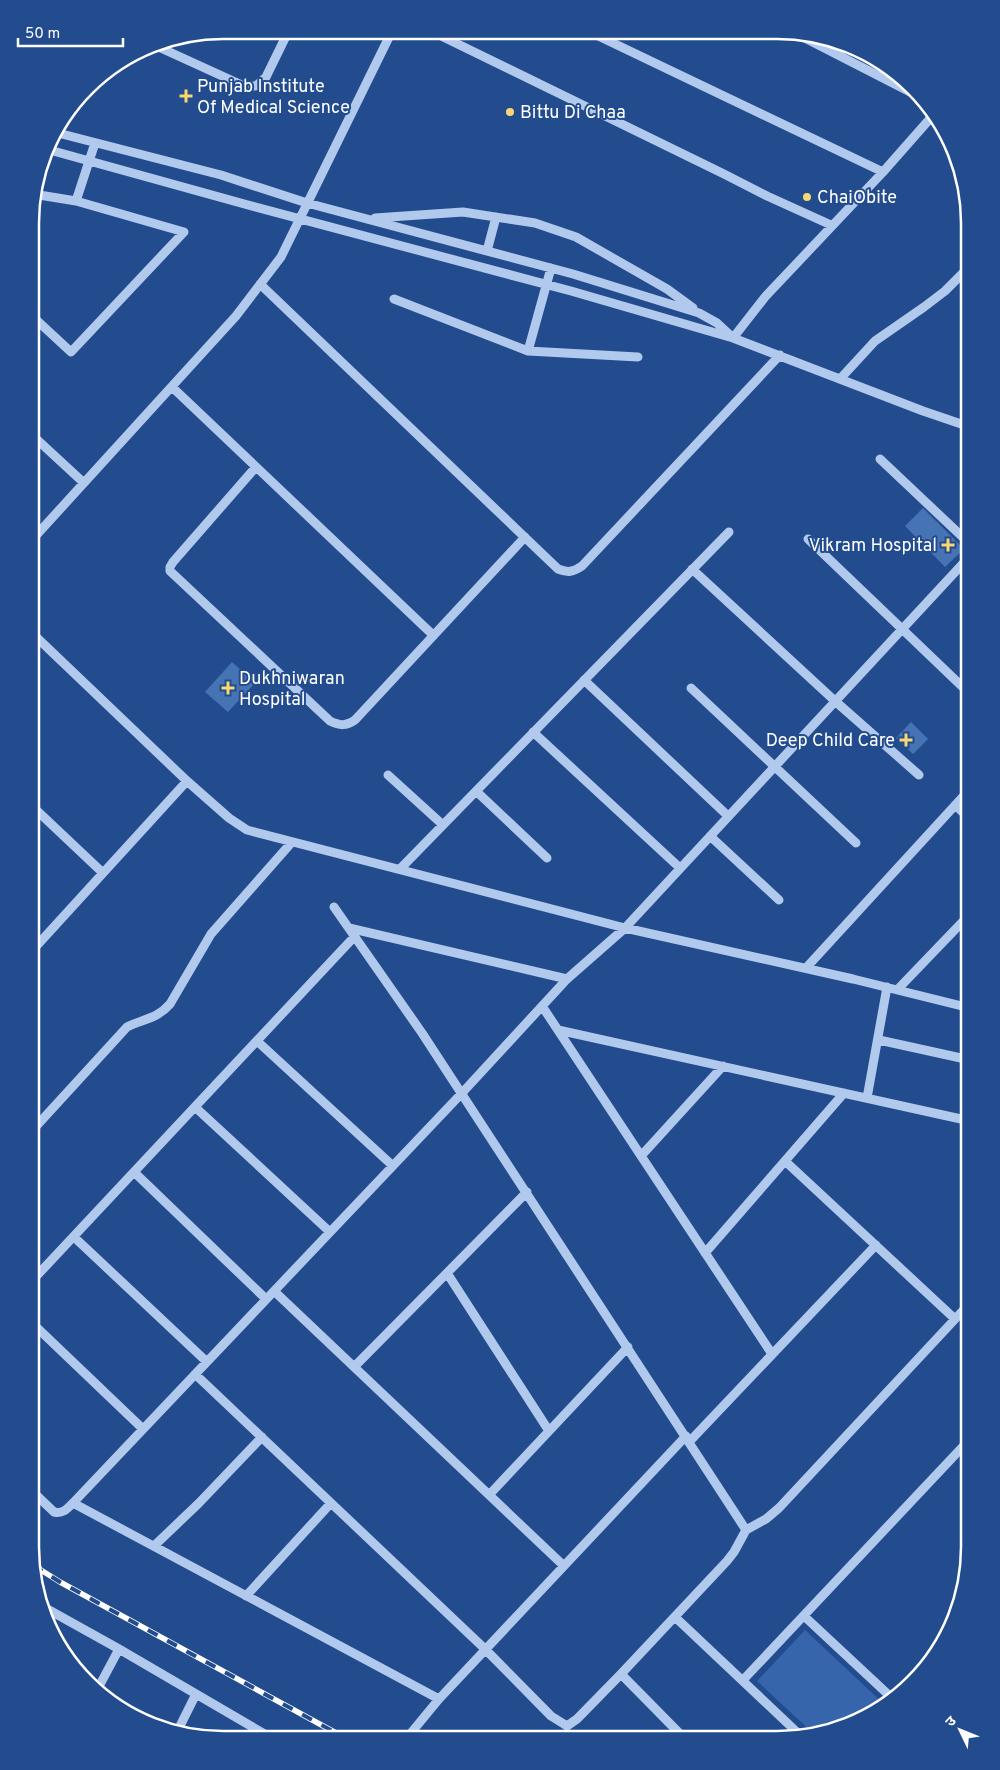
<svg xmlns="http://www.w3.org/2000/svg" width="1000" height="1770" viewBox="0 0 1000 1770" font-family="Overpass,'Noto Sans Devanagari',sans-serif">
<rect width="100%" height="100%" fill="#224c8e"/>
<path fill="#3665ab" d="M 805,1630 L 886,1706 L 839,1730 L 814,1734 L 757,1681 Z"/>
<path fill="#4673b3" d="M 923,508 L 964,549 L 945,567 L 905,526 Z
M 232,662 L 255,683 L 228,712 L 205,692 Z
M 911,722 L 928,739 L 913,754 L 896,738 Z"/>
<g fill="none" stroke-linecap="round" stroke-linejoin="round">
<path stroke="#b1c9ec" stroke-width="9" d="M 431,31 L 724,174 L 767,196 L 831,225
M 590,32 L 883,172
M 797,34 L 920,97
M 152,44 L 244,86 L 256,86 L 266,77 L 289,30
M 54,132 L 221,175 L 307,203 L 573,274 L 699,313 L 717,323 L 731,336
M 46,149 L 248,205 L 571,291 L 733,338 L 923,411 L 970,427
M 33,194 L 76,201 L 95,143
M 375,218 L 463,212 L 535,223 L 576,237 L 667,289 L 693,308
M 487,251 L 496,217
M 260,284 L 558,569 C 568,573 573,572 582,566 L 780,355
M 394,299 L 528,351 L 551,268
M 31,315 L 71,352 L 184,232 L 76,201
M 733,338 L 765,297 L 883,172 L 935,113
M 528,351 L 638,357
M 840,379 L 875,341 L 924,307 L 945,291 L 970,266
M 172,387 L 433,635
M 31,434 L 84,483
M 880,459 L 970,544
M 255,468 L 173,562 L 170,567 L 170,571 L 330,721 C 340,726 346,726 355,720 L 525,537
M 808,539 L 970,694
M 31,541 L 236,316 L 281,257 L 392,31
M 692,569 L 835,701 L 919,775
M 31,632 L 187,781 L 229,818 L 247,830 L 625,928 L 853,979 L 970,1008
M 584,680 L 728,816
M 691,688 L 856,843
M 533,732 L 680,868
M 388,775 L 443,825
M 476,791 L 547,858
M 31,805 L 103,873
M 955,805 L 970,819
M 710,836 L 779,900
M 400,869 L 729,532
M 334,907 L 422,1033 L 746,1530
M 349,928 L 567,979
M 31,952 L 187,781
M 806,968 L 970,789
M 898,989 L 970,914
M 542,1006 L 772,1354
M 558,1030 L 970,1121
M 879,1040 L 970,1060
M 257,1041 L 393,1166
M 867,1098 L 887,987
M 195,1107 L 330,1232
M 30,1133 L 127,1027 C 143,1019 157,1019 170,1004 L 211,934 L 292,842
M 641,1156 L 723,1066
M 785,1161 L 955,1319
M 134,1172 L 266,1299
M 74,1237 L 207,1362
M 705,1253 L 844,1093
M 447,1273 L 549,1431
M 30,1283 L 355,936
M 274,1291 L 564,1566
M 30,1321 L 143,1429
M 354,1367 L 527,1192
M 195,1374 L 485,1649 L 551,1716 L 567,1726 L 577,1719 L 621,1674 L 727,1561 L 734,1552 L 746,1530 L 766,1519 L 779,1508 L 970,1303
M 690,1441 L 876,1245
M 30,1489 L 54,1512 C 63,1514 67,1509 73,1503 L 462,1093 L 567,979 L 625,928 L 970,556
M 489,1495 L 628,1347
M 73,1503 L 439,1699
M 154,1546 L 199,1503 L 262,1437
M 246,1596 L 331,1503
M 40,1605 L 119,1649 L 273,1739
M 804,1616 L 893,1699
M 675,1617 L 801,1736
M 621,1674 L 686,1740
M 743,1680 L 970,1439
M 96,1692 L 119,1649
M 177,1732 L 196,1694
M 406,1739 L 439,1699 L 686,1436"/>
<g stroke="#fff" stroke-width="5.5">
<path id="rail" d="M 33,1565 L 60,1582 L 347,1739"/>
</g>
<use href="#rail" stroke="#224c8e" stroke-width="4" stroke-dasharray="11" stroke-linecap="butt"/>
</g>
<g fill="#f8d773" stroke="#224c8e" stroke-width="2">
<path d="M183.5 88.5h5v5h5v5h-5v5h-5v-5h-5v-5h5z"/>
<circle cx="510" cy="112" r="5"/>
<circle cx="807" cy="197" r="5"/>
<path d="M945.5 537.5h5v5h5v5h-5v5h-5v-5h-5v-5h5z"/>
<path d="M225.5 680.5h5v5h5v5h-5v5h-5v-5h-5v-5h5z"/>
<path d="M903.5 732.5h5v5h5v5h-5v5h-5v-5h-5v-5h5z"/>
</g>
<g text-anchor="middle" stroke-width="4" stroke-linejoin="round" paint-order="stroke">
<g font-size="18" fill="#fff" stroke="#224c8e" text-anchor="start">
<text x="197" y="92">Punjab Institute<tspan x="197" dy="21">Of Medical Science</tspan></text>
<text x="520" y="118">Bittu Di Chaa</text>
<text x="817" y="203">ChaiObite</text>
<text x="937" y="551" text-anchor="end">Vikram Hospital</text>
<text x="239" y="684">Dukhniwaran<tspan x="239" dy="21">Hospital</tspan></text>
<text x="895" y="746" text-anchor="end">Deep Child Care</text>
</g>
</g>
<path d="M0 0H1000V1770H0ZM223 39H777A184 184 0 0 1 961 223V1547A184 184 0 0 1 777 1731H223A184 184 0 0 1 39 1547V223A184 184 0 0 1 223 39Z" fill="#224c8e" fill-rule="evenodd"/>
<path fill="none" stroke="#fff" stroke-width="2.5" d="M223 39H777A184 184 0 0 1 961 223V1547A184 184 0 0 1 777 1731H223A184 184 0 0 1 39 1547V223A184 184 0 0 1 223 39Z"/>
<g transform="translate(960 1730) rotate(313)" stroke="#224c8e" stroke-width="4" paint-order="stroke">
<path d="M0-4L9 19L0 12L-9 19Z" fill="#ffffff"/>
<text y="-8" font-size="14" font-weight="bold" text-anchor="middle" fill="#ffffff">उ</text>
</g>
<path d="M18 38v8h105v-8" fill="none" stroke="#ffffff" stroke-width="2.5"/>
<text x="25" y="38" font-size="15" fill="#ffffff" stroke="#224c8e" stroke-width="4" paint-order="stroke">50 m</text>
</svg>
